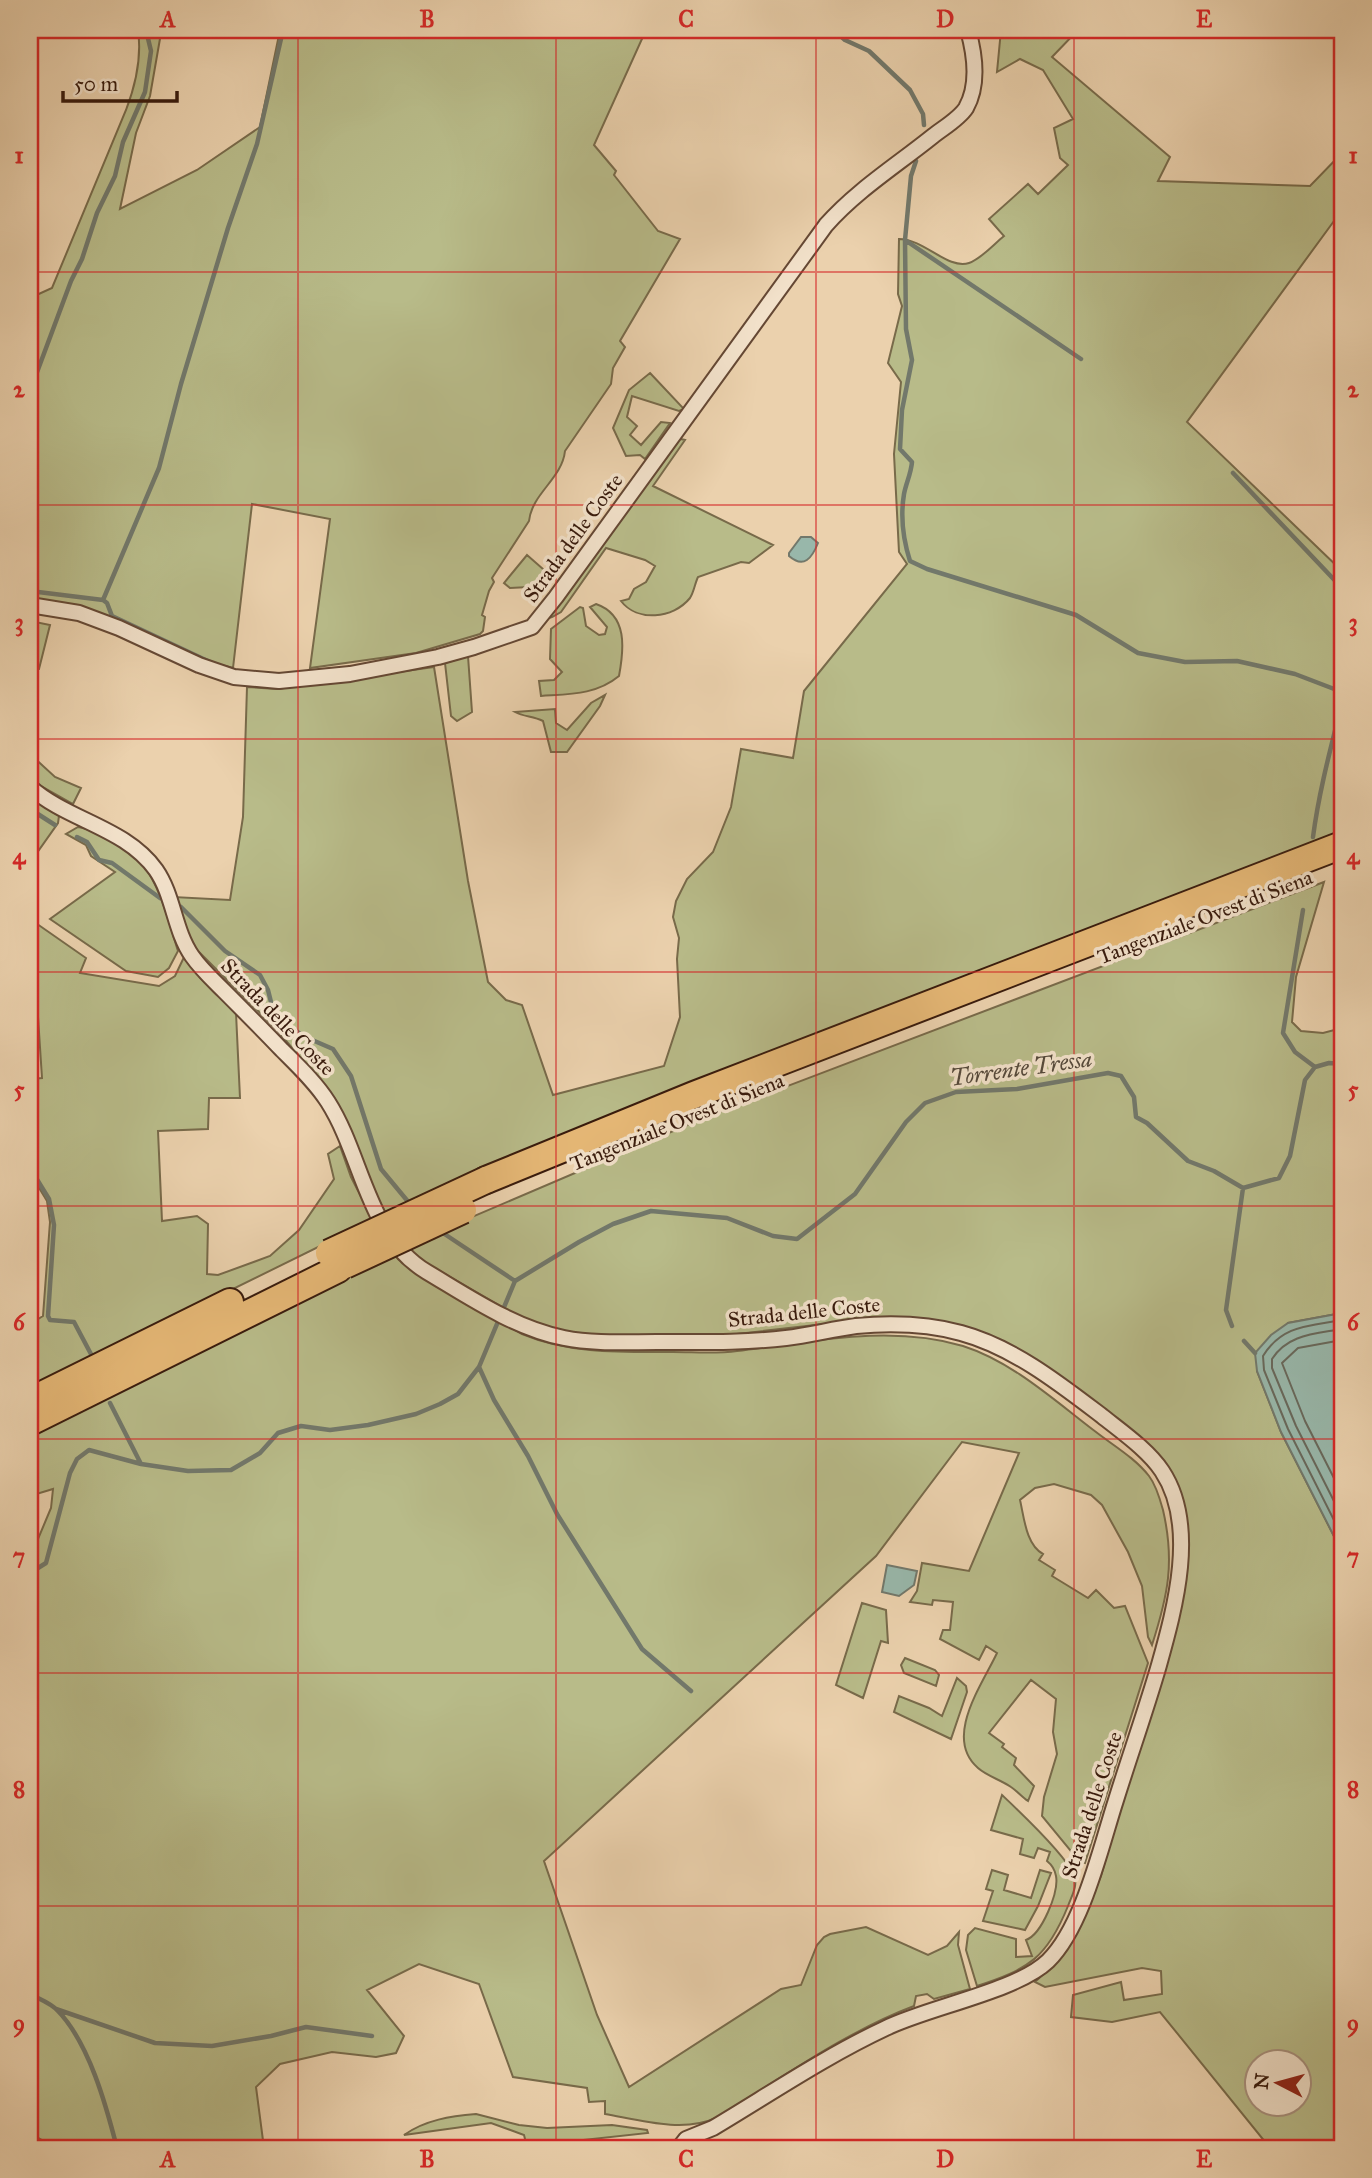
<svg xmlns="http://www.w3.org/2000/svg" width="1372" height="2178" viewBox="0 0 1372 2178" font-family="'IM FELL Great Primer',serif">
<rect width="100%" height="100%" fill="#ebd1ad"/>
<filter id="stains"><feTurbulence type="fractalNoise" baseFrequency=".00286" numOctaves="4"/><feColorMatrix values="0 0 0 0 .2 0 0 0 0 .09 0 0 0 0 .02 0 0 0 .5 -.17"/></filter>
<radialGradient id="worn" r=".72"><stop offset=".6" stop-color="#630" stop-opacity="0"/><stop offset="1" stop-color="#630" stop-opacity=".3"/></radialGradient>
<path fill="#b8bb89" stroke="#786a4a" stroke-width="2" fill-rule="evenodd" d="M 138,30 L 160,30 L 161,33 L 150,96 L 136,133 L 120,209 L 197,170 L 260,127 L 280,30 L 646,30 L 594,145 L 616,171 L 614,175 L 658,231 L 680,239 L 620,341 L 625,347 L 613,368 L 611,384 L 565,451 C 562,479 532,493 529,521 L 492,578 L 494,582 L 489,591 L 482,615 L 485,617 L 483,631 L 480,634 L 416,653 L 310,668 L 330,519 L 252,504 L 233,668 L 201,660 L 30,599 L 30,298 L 52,288 L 126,110 C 136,84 142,58 138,30 Z
M 1001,30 L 1078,30 L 1052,57 L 1170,157 L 1158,181 L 1310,186 L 1342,153 L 1342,210 L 1187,422 L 1342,571 L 1342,832 L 724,1072 L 386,1214 L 369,1181 L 335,1099 L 277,1030 L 197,950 L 190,939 L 174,897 L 230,900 L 243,817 L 247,687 L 277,689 L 434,667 L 468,881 L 488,982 L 506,1000 L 522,1005 L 553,1095 L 664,1066 L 680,1017 L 677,959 L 679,938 L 673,917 L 676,901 L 687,879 L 713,852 L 731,807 L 741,749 L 793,758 L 804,691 L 907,564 L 899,552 L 894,454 L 901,382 L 888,363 L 902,306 L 898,294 L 899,239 C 924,239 948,270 969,263 C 981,259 994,244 1004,236 L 989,219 L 1028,184 L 1038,194 L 1068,165 L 1060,158 L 1054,128 L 1073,119 L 1043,70 L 1020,59 L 997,72 Z
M 650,373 L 684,409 L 679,411 L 632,396 L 627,417 L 637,426 L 630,435 L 641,445 L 661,422 L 670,423 L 645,459 L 640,455 L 626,456 L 613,428 L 629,390 Z
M 676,438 L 685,440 L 653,486 L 773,545 L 749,563 L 741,562 L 698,577 C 695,583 694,592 690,598 C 673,619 637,622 621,601 L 629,599 L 634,589 L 646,582 L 655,566 L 645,560 L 606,548 L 561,612 L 552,617 L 542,620 Z
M 527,555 L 551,576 L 536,592 L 529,587 L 510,588 L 504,583 Z
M 596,604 C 628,615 624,649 619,676 C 596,695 569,694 541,696 L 539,681 L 554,680 L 562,672 L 550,659 L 551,629 L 580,607 L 583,608 L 586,626 L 599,635 L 605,634 L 607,627 L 590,607 Z
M 30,611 L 35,611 L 35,622 L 50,625 L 39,669 L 30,668 Z
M 468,656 L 472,712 L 457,721 L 451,716 L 445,663 Z
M 605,695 L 600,706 L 567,752 L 551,752 L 543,721 C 533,716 524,717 515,712 L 555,709 L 556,723 L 567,730 L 591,703 Z
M 30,754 L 55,777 L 81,788 L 73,804 L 34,782 L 30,777 Z
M 30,798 L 59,816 L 58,823 L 34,857 L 30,854 Z
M 78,827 C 87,828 95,832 103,836 C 117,843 133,853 143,865 C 160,885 170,926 178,951 L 169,968 L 158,977 L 126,971 L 50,919 L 115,872 L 91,856 L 86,845 L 66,834 Z
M 1324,882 L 1296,977 L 1292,1022 L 1301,1031 L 1323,1033 L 1342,1028 L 1342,1313 L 1288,1323 L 1257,1371 L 1281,1432 L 1342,1552 L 1342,2148 L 1270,2148 L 1160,2012 L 1112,2022 L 1071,2017 L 1073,1995 L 1121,1982 L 1124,2000 L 1162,1994 L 1161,1971 L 1142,1968 L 1045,1987 L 1035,1982 C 1068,1953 1085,1916 1101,1876 L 1184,1584 L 1166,1468 L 974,1332 L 842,1322 L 728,1335 L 596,1337 L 541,1326 L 526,1321 L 426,1263 L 404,1246 L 706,1117 ZM 1256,2062 L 1298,2062 L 1298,2104 L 1256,2104 Z
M 30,919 L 86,958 L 80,973 L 159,986 L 175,976 L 186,953 L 200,978 L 236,1013 L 240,1098 L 209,1098 L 208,1129 L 158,1131 L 162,1221 L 197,1216 L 208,1224 L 207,1274 L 218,1275 L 270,1256 L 299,1230 L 334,1179 L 328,1154 L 340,1146 L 351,1177 L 373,1220 L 30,1389 L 30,1324 L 43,1316 L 50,1222 L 47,1201 L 30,1173 L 30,1079 L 42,1078 L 35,971 L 30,965 Z
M 394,1252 L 398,1259 L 407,1266 L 522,1334 C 570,1354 622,1352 673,1352 C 694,1352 716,1354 737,1351 C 810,1342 890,1324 963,1346 C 1013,1362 1055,1401 1096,1432 C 1114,1446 1135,1458 1149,1476 C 1156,1485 1160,1499 1163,1510 C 1175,1562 1168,1595 1152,1645 L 1148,1637 L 1142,1586 L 1128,1552 L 1102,1505 L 1091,1495 L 1054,1484 L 1035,1488 L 1020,1500 C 1024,1517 1026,1545 1043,1554 L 1039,1560 L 1055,1570 L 1052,1576 L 1088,1598 L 1096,1590 L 1114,1608 L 1125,1606 L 1148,1663 L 1085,1863 L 1079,1861 L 1042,1816 L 1044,1797 L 1057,1754 L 1053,1732 L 1056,1699 L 1031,1680 L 989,1733 L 1004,1744 L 1002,1747 L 1016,1758 L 1014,1765 L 1034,1786 L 1028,1801 C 1022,1797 1017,1791 1011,1787 C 1001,1780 987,1776 978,1768 C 943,1738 982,1685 997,1653 L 986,1646 L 979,1660 L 940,1639 L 943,1630 L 950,1630 L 953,1602 L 933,1600 L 932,1605 L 910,1602 L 917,1591 L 922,1563 L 969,1571 L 1019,1453 L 962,1442 L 876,1556 L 544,1861 L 597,2015 L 629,2087 L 781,1989 L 801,1985 L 817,1945 L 824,1937 L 830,1934 L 866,1927 L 928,1955 L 947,1946 L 959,1932 L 958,1945 L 970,1989 L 934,1999 L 927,1994 L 916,1996 L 914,2006 C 845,2032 779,2080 716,2118 C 683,2133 639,2120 605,2114 L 605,2101 L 589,2102 L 587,2088 L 513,2077 L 479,1984 L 419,1964 L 367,1990 L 404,2036 L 396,2053 L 376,2057 L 332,2052 L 280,2064 L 256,2087 L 264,2148 L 43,2148 L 42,2140 L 30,2133 L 30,1558 L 51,1508 L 53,1489 L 30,1496 L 30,1431 Z
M 862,1603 L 886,1610 L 888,1643 L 881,1641 L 863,1698 L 836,1685 Z
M 905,1658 L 935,1670 L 939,1675 L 936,1686 L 904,1673 L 901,1665 Z
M 957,1678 L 966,1686 L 967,1692 L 951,1739 L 894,1712 L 899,1696 L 929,1708 L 942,1716 Z
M 1002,1795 C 1020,1812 1065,1854 1074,1875 C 1078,1886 1072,1895 1068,1906 C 1047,1958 1029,1969 977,1986 L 966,1950 L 968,1935 L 975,1928 L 1016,1939 L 1016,1957 L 1032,1956 L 1026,1940 C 1042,1934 1059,1892 1056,1876 C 1055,1870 1052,1865 1047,1861 L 1050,1852 L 1038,1848 L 1034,1858 L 1020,1854 L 1023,1839 L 991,1830 Z
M 992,1870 L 1008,1875 L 1004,1890 L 1031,1898 L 1040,1870 L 1051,1873 L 1038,1906 L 1025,1930 L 983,1921 L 993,1891 L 986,1889 Z
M 476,2114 L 519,2125 L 547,2128 L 612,2125 L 647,2130 L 648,2133 L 574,2141 L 526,2143 L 524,2135 L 491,2123 L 404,2135 C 425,2120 451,2116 476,2114 Z"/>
<path fill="#98b7aa" stroke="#72786b" stroke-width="2" d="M 801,537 L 811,537 L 818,543 C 812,558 804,569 789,556 L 789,553 Z
M 1342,1313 L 1342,1552 L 1281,1432 L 1257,1371 L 1255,1353 L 1271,1335 L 1288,1323 Z
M 887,1565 L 917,1571 L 914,1585 L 899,1596 L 882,1592 Z"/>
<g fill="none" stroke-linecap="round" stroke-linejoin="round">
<path stroke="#68685b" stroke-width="2" d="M 1342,1320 C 1309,1326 1282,1325 1263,1356 L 1264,1370 L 1288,1429 L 1342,1536
M 1342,1329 C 1315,1334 1288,1334 1272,1359 L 1272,1368 L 1296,1426 L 1342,1517
M 1342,1340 L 1298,1348 L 1282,1363 L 1305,1421 L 1342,1494"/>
<path stroke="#72786b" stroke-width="4.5" d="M 834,30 L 845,40 L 869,51 L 910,90 L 923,114 L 924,125
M 916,161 L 911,176 L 905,240 L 906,329 L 912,360 L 902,410 L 900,449 L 912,462 C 911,474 906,483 904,494 C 900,518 903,539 910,561 L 927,569 L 1076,615 L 1138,653 L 1185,662 L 1237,661 L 1295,674 L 1342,692
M 905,240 L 1081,359
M 30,391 L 71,281 L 82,259 L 97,213 L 115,176 L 123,142 L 145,92 L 151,51 L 146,30
M 1233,473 L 1342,588
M 30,591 L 103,600 L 159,468 L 181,384 L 228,228 L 257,144 L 283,30
M 103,600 L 107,603 L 112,616 L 212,663
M 30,809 L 55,825
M 77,837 L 87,842 L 99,860 L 112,863 L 160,898
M 1313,837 C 1319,791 1331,747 1342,703
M 181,907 L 225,951 L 260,975 L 268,990 L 273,1010 L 283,1021 L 303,1036 L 333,1049 L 351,1076 L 381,1169 L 410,1204
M 1303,910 L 1283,1033 L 1295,1052 L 1315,1067
M 30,1168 L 49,1199 L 54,1225 L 48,1316 L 50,1320 L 74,1322 L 92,1356
M 440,1231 L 515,1281
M 1232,1326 L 1226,1310 L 1243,1188
M 1244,1341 L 1255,1353
M 479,1367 L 494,1400 L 528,1456 L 557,1514 L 642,1649 L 691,1691
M 110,1403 L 141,1464
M 30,1573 L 46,1563 L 70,1473 L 77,1459 L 89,1450 L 141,1464 L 188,1471 L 231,1470 L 260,1453 L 278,1433 L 301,1426 L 330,1430 L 368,1425 L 416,1414 L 440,1404 L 458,1394 L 479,1367 L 515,1281 L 579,1242 L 613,1224 L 651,1211 L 727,1218 L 773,1236 L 797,1239 L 855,1194 L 906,1122 L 925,1103 L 956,1092 L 1017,1089 L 1108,1073 L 1121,1076 L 1134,1097 L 1136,1117 L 1147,1123 L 1188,1161 L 1214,1171 L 1243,1188 L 1279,1178 L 1290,1156 L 1305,1080 L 1315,1067 L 1329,1063 L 1342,1064
M 30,1994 C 39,1999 51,2003 58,2011 C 89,2043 106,2105 117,2148
M 56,2009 L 155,2043 L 212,2046 L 271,2036 L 306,2027 L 372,2036"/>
<g stroke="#654834" stroke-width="18">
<path id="street" d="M 30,605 L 79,613 L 119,628 L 199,665 L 234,677 L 279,681 L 350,674 L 438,657 L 474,647 L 532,627 L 556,597 L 826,225 C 857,190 897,165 933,136 C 943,128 959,119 966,108 C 979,85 975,55 968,30
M 30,787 C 68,821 125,827 156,870 C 174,896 174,930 192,956 C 201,969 213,980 224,991 C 243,1010 263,1030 282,1050 C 298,1066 316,1083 328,1102 C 363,1157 367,1236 427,1272 C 469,1297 514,1328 564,1338 C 594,1344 626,1342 657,1342 C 700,1342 744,1343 786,1338 C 810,1335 833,1329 856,1326 C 889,1323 928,1324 961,1333 C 1013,1347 1060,1384 1102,1416 C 1122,1432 1148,1450 1162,1471 C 1198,1525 1175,1608 1159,1665 C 1146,1710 1130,1755 1116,1800 C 1101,1846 1083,1927 1048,1961 C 1017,1991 929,2007 886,2028 C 826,2056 770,2094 713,2128 L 686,2139 L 679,2148"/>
</g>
<g stroke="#381a0c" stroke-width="30">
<path id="highway" d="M 486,1180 L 694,1095 L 1342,845
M 30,1401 L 230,1302
M 30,1422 L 338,1269"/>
</g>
<use href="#street" stroke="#f2e1ca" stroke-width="14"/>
<use href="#highway" stroke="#e6b876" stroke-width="26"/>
<g stroke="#381a0c" stroke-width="30" stroke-linecap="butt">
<path id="highway-bridge" d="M 329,1253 L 486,1180
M 345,1265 L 463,1210"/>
</g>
<use href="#highway-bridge" stroke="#e6b876" stroke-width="26"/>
</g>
<path fill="none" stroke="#d62828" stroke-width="2" stroke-opacity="0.55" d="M 298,30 L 298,2148M 556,30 L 556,2148M 816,30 L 816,2148M 1074,30 L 1074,2148M 30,272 L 1342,272M 30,505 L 1342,505M 30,739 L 1342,739M 30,972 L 1342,972M 30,1206 L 1342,1206M 30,1439 L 1342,1439M 30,1673 L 1342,1673M 30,1906 L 1342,1906"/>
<g text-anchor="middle" stroke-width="7" stroke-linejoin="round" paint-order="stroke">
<g font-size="21" fill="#381a0c" stroke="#f2e1ca">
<text transform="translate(573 538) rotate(-54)" y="7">Strada delle Coste</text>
<text transform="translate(1205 917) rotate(-21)" y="7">Tangenziale Ovest di Siena</text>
<text transform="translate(278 1017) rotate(46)" y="7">Strada delle Coste</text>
<text transform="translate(677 1122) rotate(-22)" y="7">Tangenziale Ovest di Siena</text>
<text transform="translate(804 1312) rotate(-6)" y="7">Strada delle Coste</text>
<text transform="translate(1092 1805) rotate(-72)" y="7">Strada delle Coste</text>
</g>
<g font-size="23" font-style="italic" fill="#55493b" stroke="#f2e1ca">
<text transform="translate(1021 1068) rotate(-8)" y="8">Torrente Tressa</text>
</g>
</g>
<rect width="1372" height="2178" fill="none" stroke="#ebd1ad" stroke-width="77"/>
<g transform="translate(1278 2083) rotate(276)"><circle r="33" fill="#f2e1ca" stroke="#a8917e" stroke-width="2"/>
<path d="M0-5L12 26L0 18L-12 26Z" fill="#8f2418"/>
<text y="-10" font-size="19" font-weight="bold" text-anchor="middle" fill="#381a0c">N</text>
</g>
<path d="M63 91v10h114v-10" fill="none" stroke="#381a0c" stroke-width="3.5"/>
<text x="74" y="91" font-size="21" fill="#381a0c" stroke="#f2e1ca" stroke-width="5" paint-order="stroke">50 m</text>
<rect x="38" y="38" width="1296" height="2102" fill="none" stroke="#d62828" stroke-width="2.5"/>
<g font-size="23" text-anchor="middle" font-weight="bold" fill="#d62828">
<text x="168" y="27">A</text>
<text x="427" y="27">B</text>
<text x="686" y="27">C</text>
<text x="945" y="27">D</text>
<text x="1204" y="27">E</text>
<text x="19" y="163">1</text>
<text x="1353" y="163">1</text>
<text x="19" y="397">2</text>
<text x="1353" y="397">2</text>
<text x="19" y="630">3</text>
<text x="1353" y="630">3</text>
<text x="19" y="864">4</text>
<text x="1353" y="864">4</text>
<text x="19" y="1097">5</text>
<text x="1353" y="1097">5</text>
<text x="19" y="1330">6</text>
<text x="1353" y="1330">6</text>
<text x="19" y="1564">7</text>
<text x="1353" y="1564">7</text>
<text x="19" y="1797">8</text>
<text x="1353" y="1797">8</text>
<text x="19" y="2031">9</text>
<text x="1353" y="2031">9</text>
<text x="168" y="2167">A</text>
<text x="427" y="2167">B</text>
<text x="686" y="2167">C</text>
<text x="945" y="2167">D</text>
<text x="1204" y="2167">E</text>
</g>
<rect width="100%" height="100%" filter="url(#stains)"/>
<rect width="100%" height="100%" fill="url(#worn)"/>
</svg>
